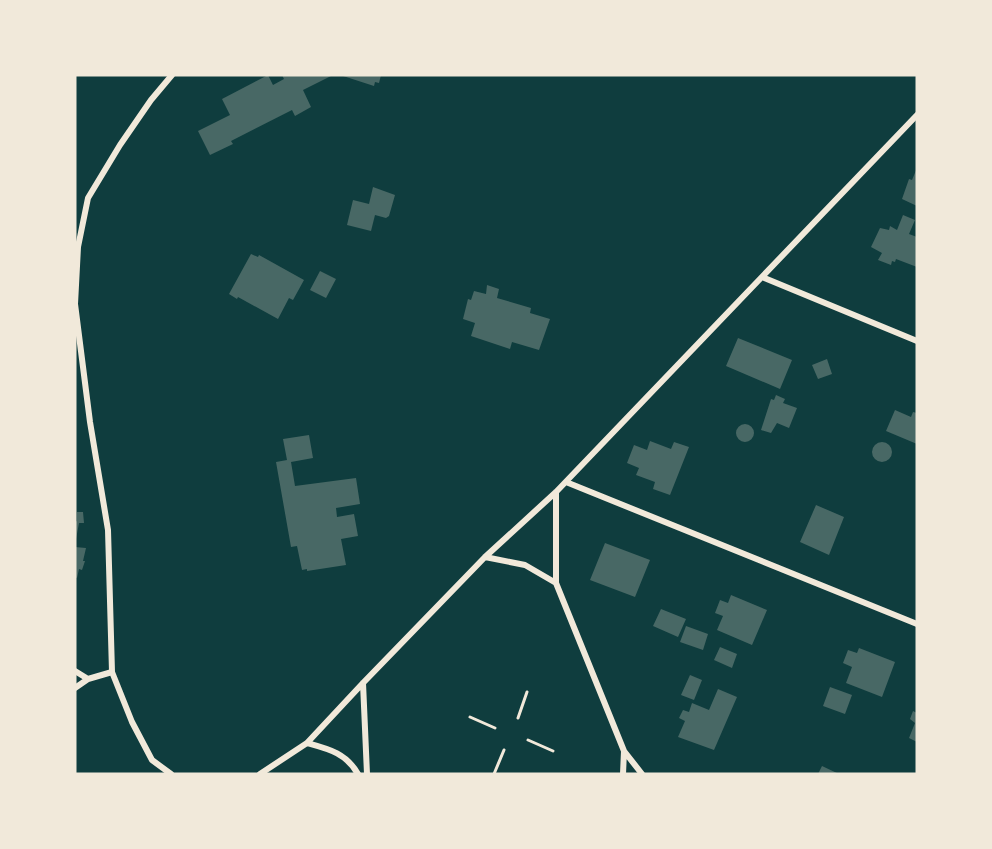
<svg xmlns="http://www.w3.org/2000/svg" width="992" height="849" viewBox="0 0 992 849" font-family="Overpass,sans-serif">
<rect width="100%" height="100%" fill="#0f3d3e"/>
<path fill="#486865" d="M 268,75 L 273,85 L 284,79 L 282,75 L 333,75 L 303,90 L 311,107 L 295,116 L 292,110 L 231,141 L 233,144 L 210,155 L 198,131 L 230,115 L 222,99 Z
M 340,75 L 381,75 L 379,83 L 375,82 L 374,86 Z
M 917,168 L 917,206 L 902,199 L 909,179 L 912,180 Z
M 373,187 L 395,195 L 389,216 L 386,218 L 375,215 L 371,231 L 347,225 L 353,200 L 369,204 Z
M 903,215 L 915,220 L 909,234 L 917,237 L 917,267 L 896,259 L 895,262 L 892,261 L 891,265 L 878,260 L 882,253 L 871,247 L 880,228 L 889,230 L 890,226 L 897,230 Z
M 251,254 L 258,257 L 259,255 L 304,280 L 293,300 L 289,298 L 278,319 L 238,297 L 237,299 L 229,294 Z
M 320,271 L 336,279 L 326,298 L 310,290 Z
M 487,285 L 499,289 L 497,298 L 531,308 L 530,313 L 550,319 L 539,350 L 512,342 L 510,349 L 471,336 L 475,323 L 463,319 L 468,299 L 471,300 L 474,291 L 486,294 Z
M 738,338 L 792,360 L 780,389 L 726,366 Z
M 827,359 L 832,374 L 818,379 L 812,365 Z
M 776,395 L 785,399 L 783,403 L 797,408 L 789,428 L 777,423 L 771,433 L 761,430 L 771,399 L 774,400 Z
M 895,410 L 911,417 L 913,412 L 917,413 L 917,444 L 886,431 Z
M736 433a9 9 0 1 1 18 0a9 9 0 1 1-18 0Z
M 309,435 L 313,458 L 291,462 L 295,486 L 356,478 L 360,504 L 336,508 L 337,517 L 354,514 L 358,536 L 341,539 L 346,565 L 307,571 L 307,569 L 302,570 L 297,546 L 291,547 L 276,462 L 287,460 L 283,439 Z
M 650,441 L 671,449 L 674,442 L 689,447 L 670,495 L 653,489 L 655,482 L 636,475 L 639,468 L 627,463 L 634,445 L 647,450 Z
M872 452a10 10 0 1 1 20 0a10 10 0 1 1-20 0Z
M 816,505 L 844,517 L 829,555 L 800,542 Z
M 77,512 L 83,512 L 84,523 L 79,523 L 76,539 L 75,522 L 77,521 Z
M 605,543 L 650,560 L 635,597 L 590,580 Z
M 75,547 L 86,548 L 83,561 L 85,561 L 82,570 L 79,569 L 77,578 L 75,577 Z
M 731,595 L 767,610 L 752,645 L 717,630 L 723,616 L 715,613 L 720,600 L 728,603 Z
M 661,609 L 686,619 L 678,637 L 653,626 Z
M 686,626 L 708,634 L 703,650 L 680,642 Z
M 720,647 L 737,654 L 732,668 L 714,660 Z
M 859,648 L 895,662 L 882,697 L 846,683 L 852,667 L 843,663 L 848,650 L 857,653 Z
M 690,675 L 702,680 L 694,700 L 681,695 Z
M 830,687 L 852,695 L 845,714 L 823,706 Z
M 718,689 L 737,697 L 714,750 L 678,737 L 685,721 L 679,718 L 683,710 L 689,712 L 692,703 L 709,710 Z
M 913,711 L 917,713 L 917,742 L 909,738 L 915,723 L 910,719 Z
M 822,766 L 839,774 L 818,774 Z"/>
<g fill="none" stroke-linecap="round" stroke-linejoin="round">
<path stroke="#f1e9da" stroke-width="3" d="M 470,717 L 495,728
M 518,718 L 527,692
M 528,740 L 553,751
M 494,774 L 504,750"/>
<path stroke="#f1e9da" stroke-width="6" d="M 762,277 L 917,341
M 566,482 L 917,624
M 485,557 L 525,565 L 556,583 L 624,751 L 623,774
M 556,583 L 556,492
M 75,671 L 88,679
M 363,683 L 367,774
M 75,688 L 88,679 L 112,672
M 307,743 C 329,749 346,753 358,774
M 624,751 L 642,774
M 171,774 L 152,760 L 132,722 L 112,672 L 108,530 L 90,422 L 75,304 L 78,247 L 88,198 L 120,145 L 151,100 L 172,75
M 260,774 L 307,743 L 363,683 L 485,557 L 556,492 L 917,115"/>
</g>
<rect width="992" height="849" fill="none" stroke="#f1e9da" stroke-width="153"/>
</svg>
